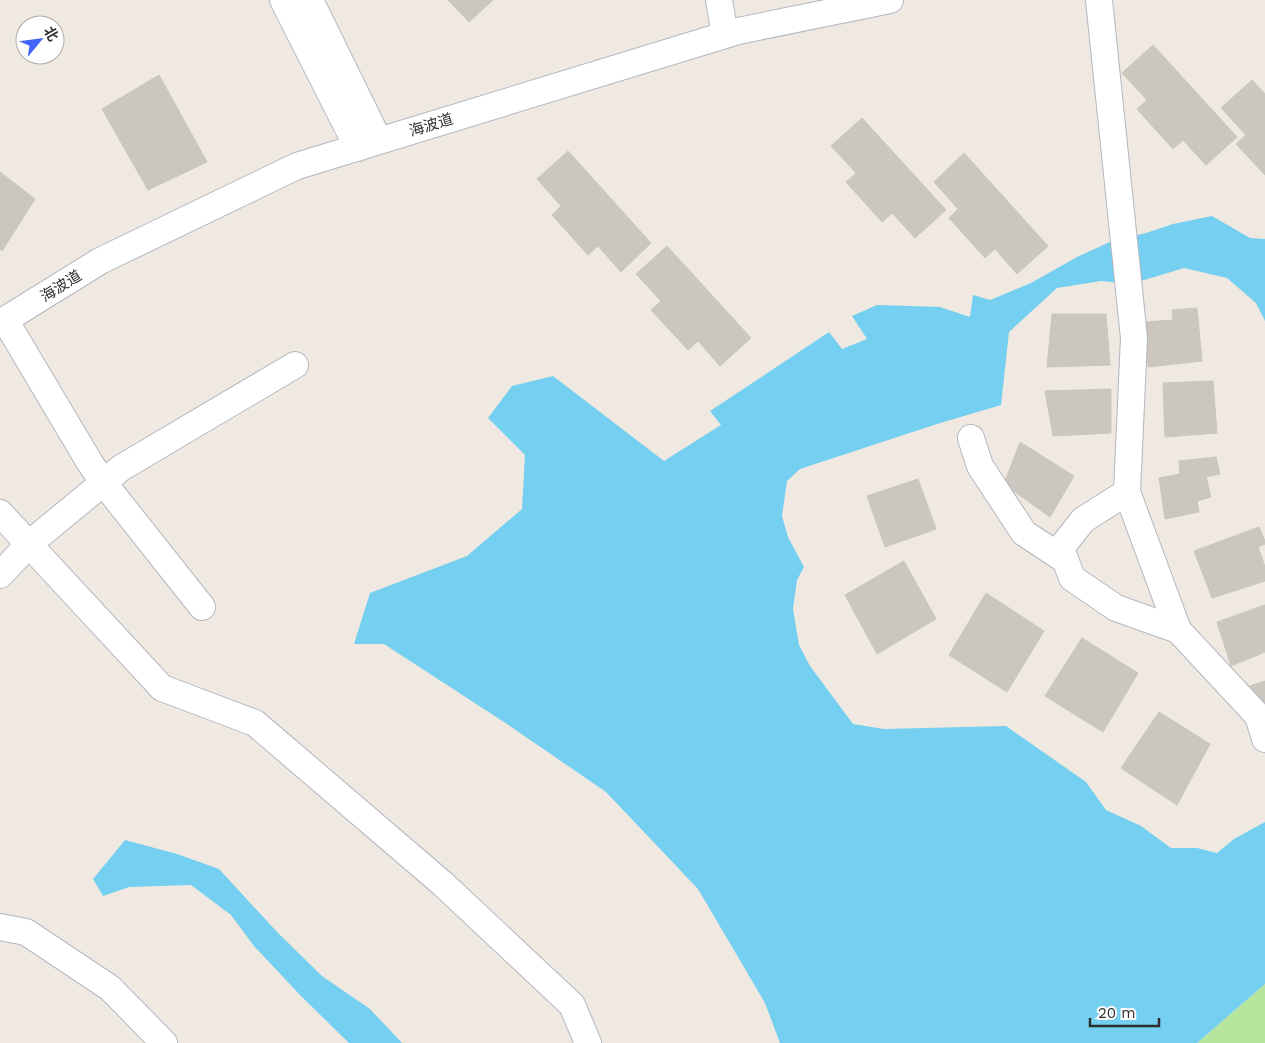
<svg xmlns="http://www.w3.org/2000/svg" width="1265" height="1043" viewBox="0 0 1265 1043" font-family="'Work Sans','Noto Sans SC',sans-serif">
<rect width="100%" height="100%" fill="#efe9e1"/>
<path fill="#b6e59e" d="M 1265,984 L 1265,1043 L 1197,1043 Z"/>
<path fill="#75cff0" d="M 1212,216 L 1250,238 L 1265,239 L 1265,321 L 1256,303 L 1227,278 L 1184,268 L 1131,284 L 1101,281 L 1057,288 L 1009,332 L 1001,405 L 937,424 L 800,469 L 787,481 L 782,516 L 788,537 L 804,567 L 797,580 L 793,609 L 799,645 L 810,666 L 853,724 L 884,729 L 1006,726 L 1086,782 L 1106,810 L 1141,826 L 1171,848 L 1197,848 L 1217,853 L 1234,839 L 1265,822 L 1265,984 L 1197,1043 L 780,1043 L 765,1003 L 698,889 L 606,792 L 507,724 L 384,644 L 354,644 L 370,593 L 467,556 L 522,509 L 525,455 L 488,418 L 512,386 L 553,376 L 664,461 L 721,425 L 710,411 L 829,332 L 842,349 L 867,339 L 852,316 L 877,305 L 940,307 L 970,317 L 973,295 L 990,300 L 1031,283 L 1077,257 L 1112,241 L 1146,233 L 1173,224 Z
M 125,840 L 177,854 L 219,869 L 278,933 L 322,976 L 370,1009 L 402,1043 L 349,1043 L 300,995 L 254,946 L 231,915 L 191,885 L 129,887 L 103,896 L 93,879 Z"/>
<path fill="#cbc7bf" stroke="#cbc5ba" d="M 448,0 L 493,0 L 469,22 Z
M 1153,45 L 1237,137 L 1206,165 L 1183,140 L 1173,149 L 1137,109 L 1147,100 L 1122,73 Z
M 159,75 L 207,162 L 148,190 L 102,109 Z
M 1252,80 L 1265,94 L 1265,175 L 1236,144 L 1246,135 L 1221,108 Z
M 862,118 L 946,210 L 915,238 L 892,213 L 882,222 L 846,182 L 856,173 L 831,146 Z
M 568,151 L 651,243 L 621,272 L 598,246 L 588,255 L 552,215 L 561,206 L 537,179 Z
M 964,153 L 1048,246 L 1017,274 L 995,249 L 985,258 L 949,218 L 958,209 L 934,182 Z
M 0,172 L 35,199 L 2,251 L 0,249 Z
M 667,246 L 751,338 L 720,366 L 698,341 L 688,350 L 651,310 L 661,301 L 636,274 Z
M 1197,308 L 1202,361 L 1148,367 L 1146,322 L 1173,320 L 1172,310 Z
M 1052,314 L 1106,314 L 1110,365 L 1047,367 Z
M 1213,381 L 1217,433 L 1165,437 L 1163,383 Z
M 1111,389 L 1111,433 L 1053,436 L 1045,391 Z
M 1020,442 L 1074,476 L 1050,517 L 1004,484 Z
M 1216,457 L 1220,474 L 1206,477 L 1211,497 L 1197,501 L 1199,512 L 1165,519 L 1159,478 L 1180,474 L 1179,461 Z
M 918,479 L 936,529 L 885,547 L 867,496 Z
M 1259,527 L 1265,541 L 1265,544 L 1258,547 L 1265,567 L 1265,581 L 1212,598 L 1194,551 Z
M 904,561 L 936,619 L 877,654 L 845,595 Z
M 986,593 L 1044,631 L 1007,692 L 949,655 Z
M 1265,605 L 1265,652 L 1231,666 L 1217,622 Z
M 1082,638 L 1138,673 L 1103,732 L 1045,696 Z
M 1265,681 L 1265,726 L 1250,686 Z
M 1159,712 L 1210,744 L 1177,805 L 1121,768 Z"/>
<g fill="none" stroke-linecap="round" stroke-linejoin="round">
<g stroke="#b4b7c1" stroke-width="28">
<path id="minor" d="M 283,0 L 358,148
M 310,0 L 379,141
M 719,0 L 725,35
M 1099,0 L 1134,338 L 1127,492 L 1178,630 L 1258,716 L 1265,739
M 5,320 L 90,463 L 103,482 L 202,607
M 0,323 L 100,261 L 297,166 L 738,31 L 890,0
M 971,438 L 980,466 L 1024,533 L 1065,560
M 1127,492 L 1083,520 L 1061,548 L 1072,578 L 1116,608 L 1178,630
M 0,513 L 162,688 L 255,723 L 443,884 L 572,1005 L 588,1043
M 0,575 L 29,544 L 121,468 L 295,365
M 0,927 L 26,932 L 110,988 L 164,1043"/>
</g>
<use href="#minor" stroke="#fff" stroke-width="26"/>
</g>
<g text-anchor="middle" stroke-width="4" stroke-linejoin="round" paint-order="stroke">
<g font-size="15" fill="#2e2e2e" stroke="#fff">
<text transform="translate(431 125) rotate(-17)" y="5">海波道</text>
<text transform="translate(61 286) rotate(-32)" y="5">海波道</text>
</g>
</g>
<g transform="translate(40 40) rotate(61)"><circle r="24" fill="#ffffff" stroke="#ababab"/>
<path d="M0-4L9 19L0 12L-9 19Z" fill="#4264fb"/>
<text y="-8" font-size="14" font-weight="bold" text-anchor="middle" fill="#2e2e2e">北</text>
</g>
<path d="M1090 1018v8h69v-8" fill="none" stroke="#2e2e2e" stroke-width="2.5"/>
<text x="1098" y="1018" font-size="15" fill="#2e2e2e" stroke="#ffffff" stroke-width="4" paint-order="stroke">20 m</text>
</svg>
